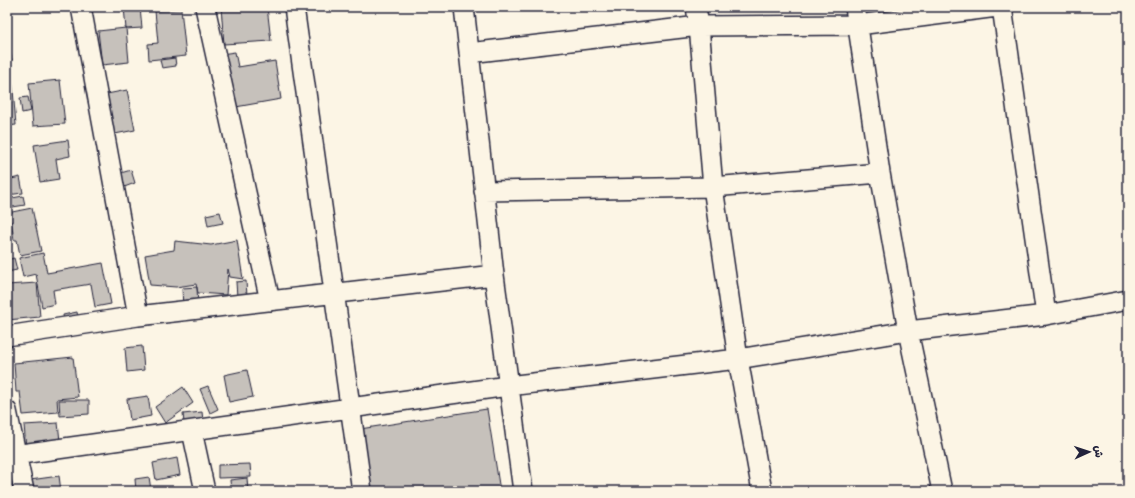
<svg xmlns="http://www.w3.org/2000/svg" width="1135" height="498" viewBox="0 0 1135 498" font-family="'Comic Neue','Playpen Sans Arabic',sans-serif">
<rect width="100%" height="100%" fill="#fcf5e5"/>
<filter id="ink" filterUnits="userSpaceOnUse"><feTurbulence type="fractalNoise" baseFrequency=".025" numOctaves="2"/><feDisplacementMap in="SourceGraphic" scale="8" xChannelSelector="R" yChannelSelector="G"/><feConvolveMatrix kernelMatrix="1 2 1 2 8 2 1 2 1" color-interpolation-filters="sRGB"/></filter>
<g filter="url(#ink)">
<path fill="#c6c1bb" stroke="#22223b" d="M 124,7 L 140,7 L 142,28 L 126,29 Z
M 221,7 L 267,7 L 271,41 L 224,44 Z
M 181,9 L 186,56 L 149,60 L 148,44 L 158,43 L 155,11 Z
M 126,28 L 129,62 L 102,65 L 98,31 Z
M 8,44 L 12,60 L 7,61 L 7,45 Z
M 235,52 L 238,67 L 275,61 L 281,99 L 230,108 L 221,54 Z
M 175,58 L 176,66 L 162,68 L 160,60 Z
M 7,78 L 12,78 L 16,125 L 7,126 Z
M 60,80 L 65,124 L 33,126 L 29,83 Z
M 127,90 L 135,130 L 110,135 L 102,95 Z
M 28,97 L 31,111 L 22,113 L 20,98 Z
M 68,140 L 70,156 L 56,159 L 59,179 L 40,182 L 34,145 Z
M 131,170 L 135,183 L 119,189 L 114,175 Z
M 20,177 L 23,193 L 7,195 L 7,180 Z
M 23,196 L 25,205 L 7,208 L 7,199 Z
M 32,208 L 41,251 L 20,255 L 17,240 L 14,240 L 11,221 L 7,222 L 7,213 Z
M 220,212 L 223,223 L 208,226 L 206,215 Z
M 237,240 L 243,279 L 230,277 L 228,269 L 226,295 L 198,293 L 196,284 L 176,287 L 150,285 L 145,255 L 174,250 L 175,241 L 211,245 Z
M 43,253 L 47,273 L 103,263 L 111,304 L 95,307 L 91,284 L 53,290 L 55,304 L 42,307 L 36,274 L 23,277 L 19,258 Z
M 14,258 L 17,270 L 7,272 L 7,260 Z
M 246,281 L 247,296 L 237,297 L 236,282 Z
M 37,283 L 40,317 L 7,320 L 7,285 Z
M 197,287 L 198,307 L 183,308 L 182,288 Z
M 77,312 L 79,324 L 65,326 L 63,315 Z
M 142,346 L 144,370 L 127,372 L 125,348 Z
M 73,357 L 78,397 L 57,399 L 58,412 L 23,415 L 20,392 L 16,392 L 14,363 Z
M 247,370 L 253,397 L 229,402 L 224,375 Z
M 208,386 L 218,409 L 210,413 L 200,389 Z
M 183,387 L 193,403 L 165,423 L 155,407 Z
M 148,396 L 151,416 L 130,420 L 127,399 Z
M 59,400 L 89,400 L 89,414 L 60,416 Z
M 487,409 L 500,491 L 370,491 L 360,429 Z
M 202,412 L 204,429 L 185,431 L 183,414 Z
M 58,423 L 60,441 L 26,448 L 24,425 Z
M 177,458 L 180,475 L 156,480 L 153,463 Z
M 250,464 L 251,477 L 218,478 L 218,465 Z
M 59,476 L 61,491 L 25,491 L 23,481 Z
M 149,477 L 151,490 L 136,491 L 135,479 Z
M 247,478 L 248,491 L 231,491 L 230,480 Z"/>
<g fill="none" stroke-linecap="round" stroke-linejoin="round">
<g stroke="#22223b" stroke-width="22">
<path id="minor" d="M 81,7 L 138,316
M 205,7 L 270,301
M 294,7 L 362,491
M 464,7 L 494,275 L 523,491
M 696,7 L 699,26 L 713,187 L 738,359 L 762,491
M 855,7 L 880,173 L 908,331 L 942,491
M 1002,7 L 1046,315
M 469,53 L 699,26 L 858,25 L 997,7
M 484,191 L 713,187 L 880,173
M 7,336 L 138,316 L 494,275
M 7,411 L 24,491
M 192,431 L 205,491
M 7,456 L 508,386 L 738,359 L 908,331 L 1046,315 L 1128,300"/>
</g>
<use href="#minor" stroke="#fcf5e5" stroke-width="19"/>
</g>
</g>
<rect width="1135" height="498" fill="none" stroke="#fcf5e5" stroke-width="24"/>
<rect x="12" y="12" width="1111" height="474" fill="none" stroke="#22223b" stroke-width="1.5" filter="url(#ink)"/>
<g transform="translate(1089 452) rotate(87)" stroke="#fcf5e5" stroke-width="3" paint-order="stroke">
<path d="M0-3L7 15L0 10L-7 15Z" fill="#22223b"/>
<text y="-6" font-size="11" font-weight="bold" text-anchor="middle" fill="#22223b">ش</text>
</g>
</svg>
